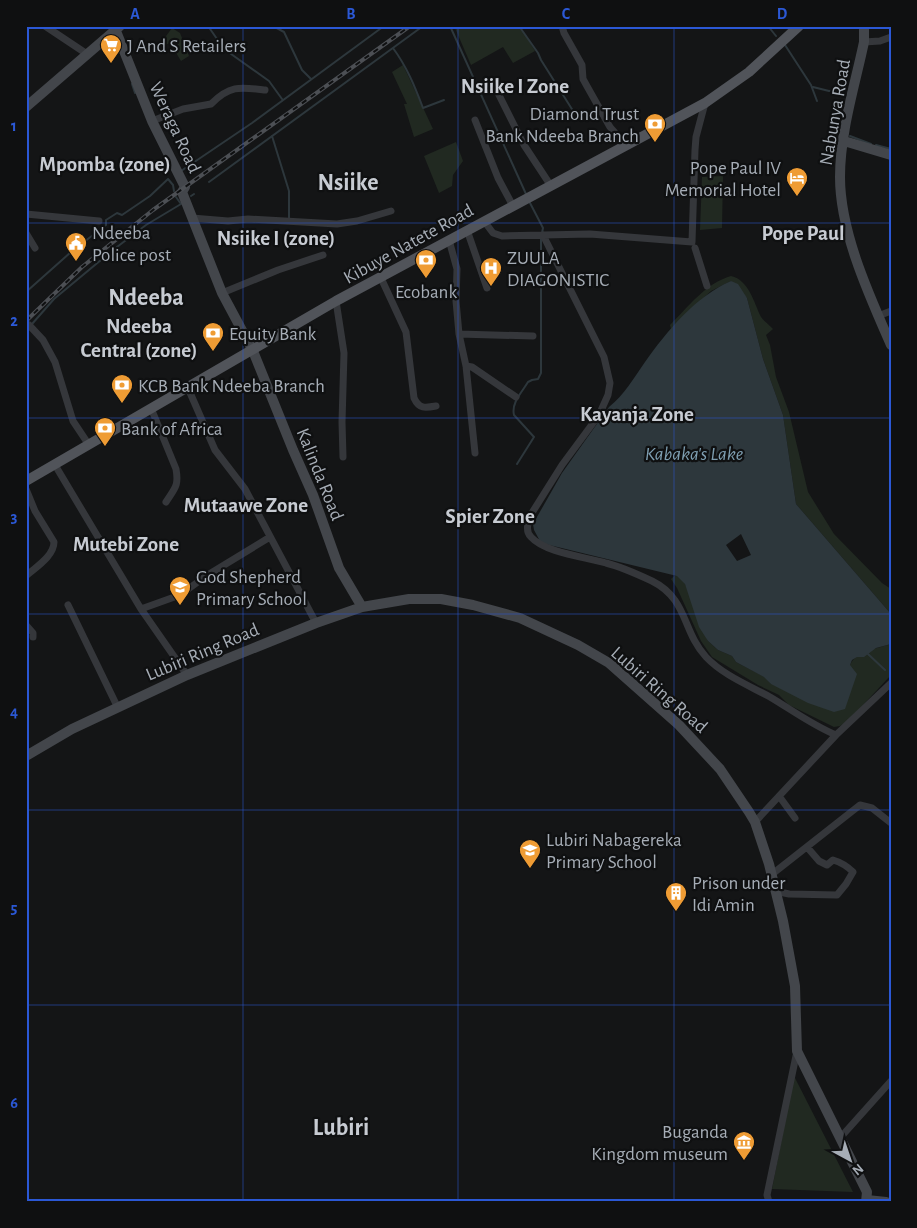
<svg xmlns="http://www.w3.org/2000/svg" width="917" height="1228" viewBox="0 0 917 1228" font-family="'Alegreya Sans',sans-serif">
<rect width="100%" height="100%" fill="#141516"/>
<path fill="#212921" d="M 458,26 L 520,26 L 535,51 L 513,63 L 503,47 L 471,65 L 455,28 Z
M 172,28 L 180,33 L 189,56 L 181,61 L 170,43 L 163,46 L 161,43 Z
M 403,65 L 433,129 L 414,137 L 404,104 L 407,104 L 392,72 Z
M 456,142 L 463,161 L 453,175 L 452,186 L 439,193 L 424,156 Z
M 723,176 L 722,228 L 700,230 L 702,177 Z
M 731,276 C 749,280 754,303 761,317 C 764,321 769,325 773,329 L 766,335 L 770,345 L 776,377 L 789,412 L 808,492 L 834,534 L 882,583 L 891,589 L 891,614 L 796,504 L 783,415 L 763,359 L 747,298 L 731,281 L 711,291 L 671,329 L 670,325 C 688,307 706,283 731,276 Z
M 680,571 L 708,641 L 718,650 L 732,656 L 736,662 L 765,677 L 771,684 L 850,665 C 855,652 878,648 891,644 L 891,675 L 849,720 L 840,726 L 834,727 L 789,705 L 779,695 L 758,685 L 712,657 L 701,641 L 677,588 L 671,579 Z
M 794,1076 L 853,1192 L 772,1189 Z"/>
<path fill="#2d373c" fill-rule="evenodd" d="M 731,281 L 738,284 L 747,298 L 763,359 L 783,415 L 796,504 L 891,614 L 891,644 L 876,648 L 864,657 L 857,657 L 852,660 L 850,665 L 857,674 L 845,709 L 834,712 L 808,703 L 771,684 L 764,677 L 736,662 L 732,656 L 718,650 L 708,641 L 699,627 L 685,584 L 677,576 L 541,543 L 534,530 L 533,524 L 562,473 L 609,407 C 624,395 634,378 645,362 C 667,331 696,296 731,281 ZM 741,534 L 751,555 L 737,561 L 726,545 Z"/>
<g fill="none" stroke-linecap="round" stroke-linejoin="round">
<path stroke="#2d373c" stroke-width="2" d="M 208,26 L 224,49 L 269,81 L 282,99
M 273,26 L 284,32 L 302,70 L 311,79
M 450,26 L 526,194
M 519,26 L 538,53 L 541,60 L 575,114
M 768,26 L 776,36
M 112,39 L 118,50
M 785,45 L 811,85 L 817,101
M 393,48 C 407,67 415,87 423,108 L 444,100
M 132,84 L 135,93
M 813,87 L 829,91 L 839,90 L 845,96
M 272,136 L 289,191 L 289,220
M 850,136 L 871,144
M 876,145 L 891,149
M 181,171 L 252,123 L 384,26
M 209,182 L 423,26
M 191,196 L 194,194
M 529,201 L 543,228 L 542,233
M 26,292 L 71,252 L 106,225 L 106,220 L 117,213 L 122,215 L 150,196 L 168,179 L 173,185 L 174,191
M 32,324 L 54,299 L 113,250 L 146,225 L 181,204 L 176,197
M 517,464 L 534,437 L 514,415 C 511,403 522,392 528,382 L 532,380 L 538,379 L 541,373 L 541,237
M 868,654 L 885,670"/>
<path stroke="#35373b" stroke-width="7" d="M 45,26 L 87,54
M 562,26 L 564,33 L 582,65 L 583,79 L 588,88 L 610,127 L 626,145
M 864,42 L 880,41 L 891,37
M 499,95 L 524,145 L 551,186
M 475,120 L 498,178 L 513,206
M 152,121 L 183,109 L 211,104 C 230,85 240,87 265,90
M 26,214 L 99,221
M 192,218 L 228,221 L 248,219 L 337,224 L 357,221 L 391,211
M 484,221 L 493,233 L 502,236 L 590,234 L 692,242 L 695,150 L 696,137 L 705,103
M 467,230 L 487,288
M 26,233 L 35,248
M 543,235 L 604,357 L 610,383 L 608,395 L 599,415 L 562,465 L 530,516 C 528,523 525,531 531,537 C 545,553 586,557 606,563 C 622,567 637,574 652,581 C 688,599 682,631 706,657 C 723,675 748,685 770,697 C 792,710 812,725 836,735
M 449,240 L 457,269 L 456,301 L 459,334 L 466,366 L 475,453
M 695,248 L 707,286
M 381,278 L 406,332 L 414,398 C 419,409 425,408 436,406
M 222,293 L 278,270 L 323,255
M 336,301 L 344,353 L 342,422 L 343,457
M 878,316 L 891,311
M 29,325 L 43,340 L 55,362 L 73,421 L 89,445
M 459,334 L 533,336
M 466,366 L 472,367 L 516,397
M 188,388 L 215,450 L 245,489 L 316,623
M 151,408 L 176,469 C 179,486 175,488 166,502
M 55,465 L 141,609 L 187,675
M 26,489 L 35,511 L 54,542 C 54,556 36,567 26,576
M 68,605 L 117,706
M 141,609 L 180,595 L 206,576 L 270,537
M 26,625 L 33,633 L 33,637
M 779,796 L 795,818
M 755,822 L 836,735 L 891,683
M 771,875 L 860,805 L 872,808 L 891,823
M 775,891 L 789,894 L 837,895 L 846,884 L 853,872 C 848,867 840,862 833,860 L 827,865 L 819,861 L 807,847
M 840,1138 L 891,1081
M 769,1202 L 767,1195 L 797,1051"/>
<path stroke="#43464b" stroke-width="10" d="M 114,26 L 152,121 L 185,187 L 182,192 L 222,293 L 253,351 L 293,450 L 313,495 L 339,568 L 362,607
M 864,26 L 864,42 C 855,85 840,132 840,177 C 840,232 869,295 891,345
M 26,107 L 120,26
M 844,141 L 891,155
M 26,756 L 72,729 L 187,675 L 316,623 L 362,607 L 409,599 L 441,599 L 473,605 L 520,618 L 578,645 L 609,663 L 679,725 L 720,769 L 749,812 L 755,822 L 769,864 L 783,921 L 795,986 L 797,1051 L 867,1192 L 866,1202
M 867,1200 L 886,1202"/>
<path stroke="#51545a" stroke-width="10" d="M 26,481 L 336,301 L 705,103 L 749,72 L 799,26"/>
<g stroke="#4c4f54" stroke-width="4">
<path id="rail" d="M 26,321 L 82,267 L 153,210 L 410,26"/>
</g>
<use href="#rail" stroke="#0f1011" stroke-width="2" stroke-dasharray="5.5" stroke-linecap="butt"/>
</g>
<path fill="none" stroke="#2b58d5" stroke-width="1" stroke-opacity="0.55" d="M 243,26 L 243,1202M 458,26 L 458,1202M 674,26 L 674,1202M 26,223 L 891,223M 26,418 L 891,418M 26,614 L 891,614M 26,810 L 891,810M 26,1005 L 891,1005"/>
<defs>
<g id="supermarket-pin" transform="scale(1.125)"><path d="M0 17L-7.5 6A9.5 9.5 0 1 1 7.5 6Z" fill="#ef9c34" stroke="#0f1011"/><path d="M-6-5.5h2.5l.6 2H6L4.5 2H-2.5L-4.4-4H-6ZM-1.5 3.2a1.3 1.3 0 1 0 .1 0ZM3 3.2a1.3 1.3 0 1 0 .1 0Z" fill="#fff"/></g>
<g id="bank-pin" transform="scale(1.125)"><path d="M0 17L-7.5 6A9.5 9.5 0 1 1 7.5 6Z" fill="#ef9c34" stroke="#0f1011"/><path d="M-6-4H6V4H-6ZM0-2.3a2.3 2.3 0 1 0 0 4.6a2.3 2.3 0 1 0 0-4.6Z" fill="#fff"/></g>
<g id="hotel-pin" transform="scale(1.125)"><path d="M0 17L-7.5 6A9.5 9.5 0 1 1 7.5 6Z" fill="#ef9c34" stroke="#0f1011"/><path d="M-6-4.5h1.5V1H6V5H4.5V3h-9V5H-6ZM-4 0a1.8 1.8 0 1 1 3.6 0ZM.5 0V-2.5h3Q6-2.5 6 0Z" fill="#fff"/></g>
<g id="civic-pin" transform="scale(1.125)"><path d="M0 17L-7.5 6A9.5 9.5 0 1 1 7.5 6Z" fill="#ef9c34" stroke="#0f1011"/><path d="M-.6-6.5H3V-4.5H.6V-3L4-1V1h2V6H-6V1h2V-1L-.6-3ZM-1.2 2.5V6h2.4V2.5Z" fill="#fff"/></g>
<g id="hospital-pin" transform="scale(1.125)"><path d="M0 17L-7.5 6A9.5 9.5 0 1 1 7.5 6Z" fill="#ef9c34" stroke="#0f1011"/><path d="M-5-5h3v3.5h4V-5h3V5h-3V1.5h-4V5h-3Z" fill="#fff"/></g>
<g id="school-pin" transform="scale(1.125)"><path d="M0 17L-7.5 6A9.5 9.5 0 1 1 7.5 6Z" fill="#ef9c34" stroke="#0f1011"/><path d="M0-5L7-2L0 1L-7-2ZM-4 1L0 2.5L4 1V4Q0 6-4 4Z" fill="#fff"/></g>
<g id="building-pin" transform="scale(1.125)"><path d="M0 17L-7.5 6A9.5 9.5 0 1 1 7.5 6Z" fill="#ef9c34" stroke="#0f1011"/><path d="M-4-6H4V6H1V3H-1V6H-4ZM-2.5-4.3h1.7v1.8h-1.7ZM.8-4.3h1.7v1.8H.8ZM-2.5-1h1.7V.8h-1.7ZM.8-1h1.7V.8H.8Z" fill="#fff"/></g>
<g id="museum-pin" transform="scale(1.125)"><path d="M0 17L-7.5 6A9.5 9.5 0 1 1 7.5 6Z" fill="#ef9c34" stroke="#0f1011"/><path d="M0-6L6-3V-2H-6V-3ZM-5-1h2V3h-2ZM-1-1h2V3h-2ZM3-1h2V3H3ZM-6 4H6V6H-6Z" fill="#fff"/></g>
</defs>
<g fill-rule="evenodd">
<use href="#supermarket-pin" x="111" y="45"/>
<use href="#bank-pin" x="655" y="124"/>
<use href="#hotel-pin" x="797" y="178"/>
<use href="#civic-pin" x="76" y="243"/>
<use href="#bank-pin" x="426" y="260"/>
<use href="#hospital-pin" x="491" y="268"/>
<use href="#bank-pin" x="213" y="333"/>
<use href="#bank-pin" x="122" y="385"/>
<use href="#bank-pin" x="105" y="428"/>
<use href="#school-pin" x="180" y="587"/>
<use href="#school-pin" x="530" y="850"/>
<use href="#building-pin" x="676" y="893"/>
<use href="#museum-pin" x="744" y="1142"/>
</g>
<g text-anchor="middle" stroke-width="4.5" stroke-linejoin="round" paint-order="stroke">
<g font-size="19" fill="#a6adb6" stroke="#0f1011" text-anchor="start">
<text x="127" y="52">J And S Retailers</text>
<text x="639" y="120" text-anchor="end">Diamond Trust<tspan x="639" dy="22">Bank Ndeeba Branch</tspan></text>
<text x="781" y="174" text-anchor="end">Pope Paul IV<tspan x="781" dy="22">Memorial Hotel</tspan></text>
<text x="92" y="239">Ndeeba<tspan x="92" dy="22">Police post</tspan></text>
<text x="507" y="264">ZUULA<tspan x="507" dy="22">DIAGONISTIC</tspan></text>
<text x="426" y="298" text-anchor="middle">Ecobank</text>
<text x="229" y="340">Equity Bank</text>
<text x="138" y="392">KCB Bank Ndeeba Branch</text>
<text x="121" y="435">Bank of Africa</text>
<text x="196" y="583">God Shepherd<tspan x="196" dy="22">Primary School</tspan></text>
<text x="546" y="846">Lubiri Nabagereka<tspan x="546" dy="22">Primary School</tspan></text>
<text x="692" y="889">Prison under<tspan x="692" dy="22">Idi Amin</tspan></text>
<text x="728" y="1138" text-anchor="end">Buganda<tspan x="728" dy="22">Kingdom museum</tspan></text>
</g>
<g font-size="19" fill="#a6adb6" stroke="#0f1011">
<text transform="translate(834 112) rotate(-80)" y="7">Nabunya Road</text>
<text transform="translate(176 127) rotate(65)" y="7">Weraga Road</text>
<text transform="translate(408 243) rotate(-29)" y="7">Kibuye Natete Road</text>
<text transform="translate(321 474) rotate(68)" y="7">Kalinda Road</text>
<text transform="translate(202 651) rotate(-23)" y="7">Lubiri Ring Road</text>
<text transform="translate(660 689) rotate(41)" y="7">Lubiri Ring Road</text>
</g>
<g font-size="20" font-style="italic" fill="#7e9eb1" stroke="#0f1011">
<text x="694" y="460">Kabaka's Lake</text>
</g>
<g font-size="21" font-weight="bold" fill="#c7cbd2" stroke="#0f1011">
<text x="515" y="93">Nsiike I Zone</text>
<text x="105" y="171">Mpomba (zone)</text>
<text x="803" y="240">Pope Paul</text>
<text x="276" y="245">Nsiike I (zone)</text>
<text x="139" y="333">Ndeeba<tspan x="139" dy="24">Central (zone)</tspan></text>
<text x="637" y="421">Kayanja Zone</text>
<text x="246" y="512">Mutaawe Zone</text>
<text x="490" y="523">Spier Zone</text>
<text x="126" y="551">Mutebi Zone</text>
</g>
<g font-size="24" font-weight="bold" fill="#c7cbd2" stroke="#0f1011">
<text x="348" y="190">Nsiike</text>
<text x="146" y="305">Ndeeba</text>
<text x="341" y="1135">Lubiri</text>
</g>
</g>
<rect width="917" height="1228" fill="none" stroke="#0f1011" stroke-width="55"/>
<g transform="translate(850 1160) rotate(140)" stroke="#0f1011" stroke-width="4" paint-order="stroke">
<path d="M0-4L9 19L0 12L-9 19Z" fill="#a6adb6"/>
<text y="-8" font-size="14" font-weight="bold" text-anchor="middle" fill="#a6adb6">N</text>
</g>
<rect x="28" y="28" width="862" height="1172" fill="none" stroke="#2b58d5" stroke-width="2"/>
<g font-size="16" text-anchor="middle" font-weight="bold" fill="#2b58d5">
<text x="135" y="19">A</text>
<text x="351" y="19">B</text>
<text x="566" y="19">C</text>
<text x="782" y="19">D</text>
<text x="14" y="131">1</text>
<text x="14" y="326">2</text>
<text x="14" y="522">3</text>
<text x="14" y="717">4</text>
<text x="14" y="913">5</text>
<text x="14" y="1108">6</text>
</g>
</svg>
